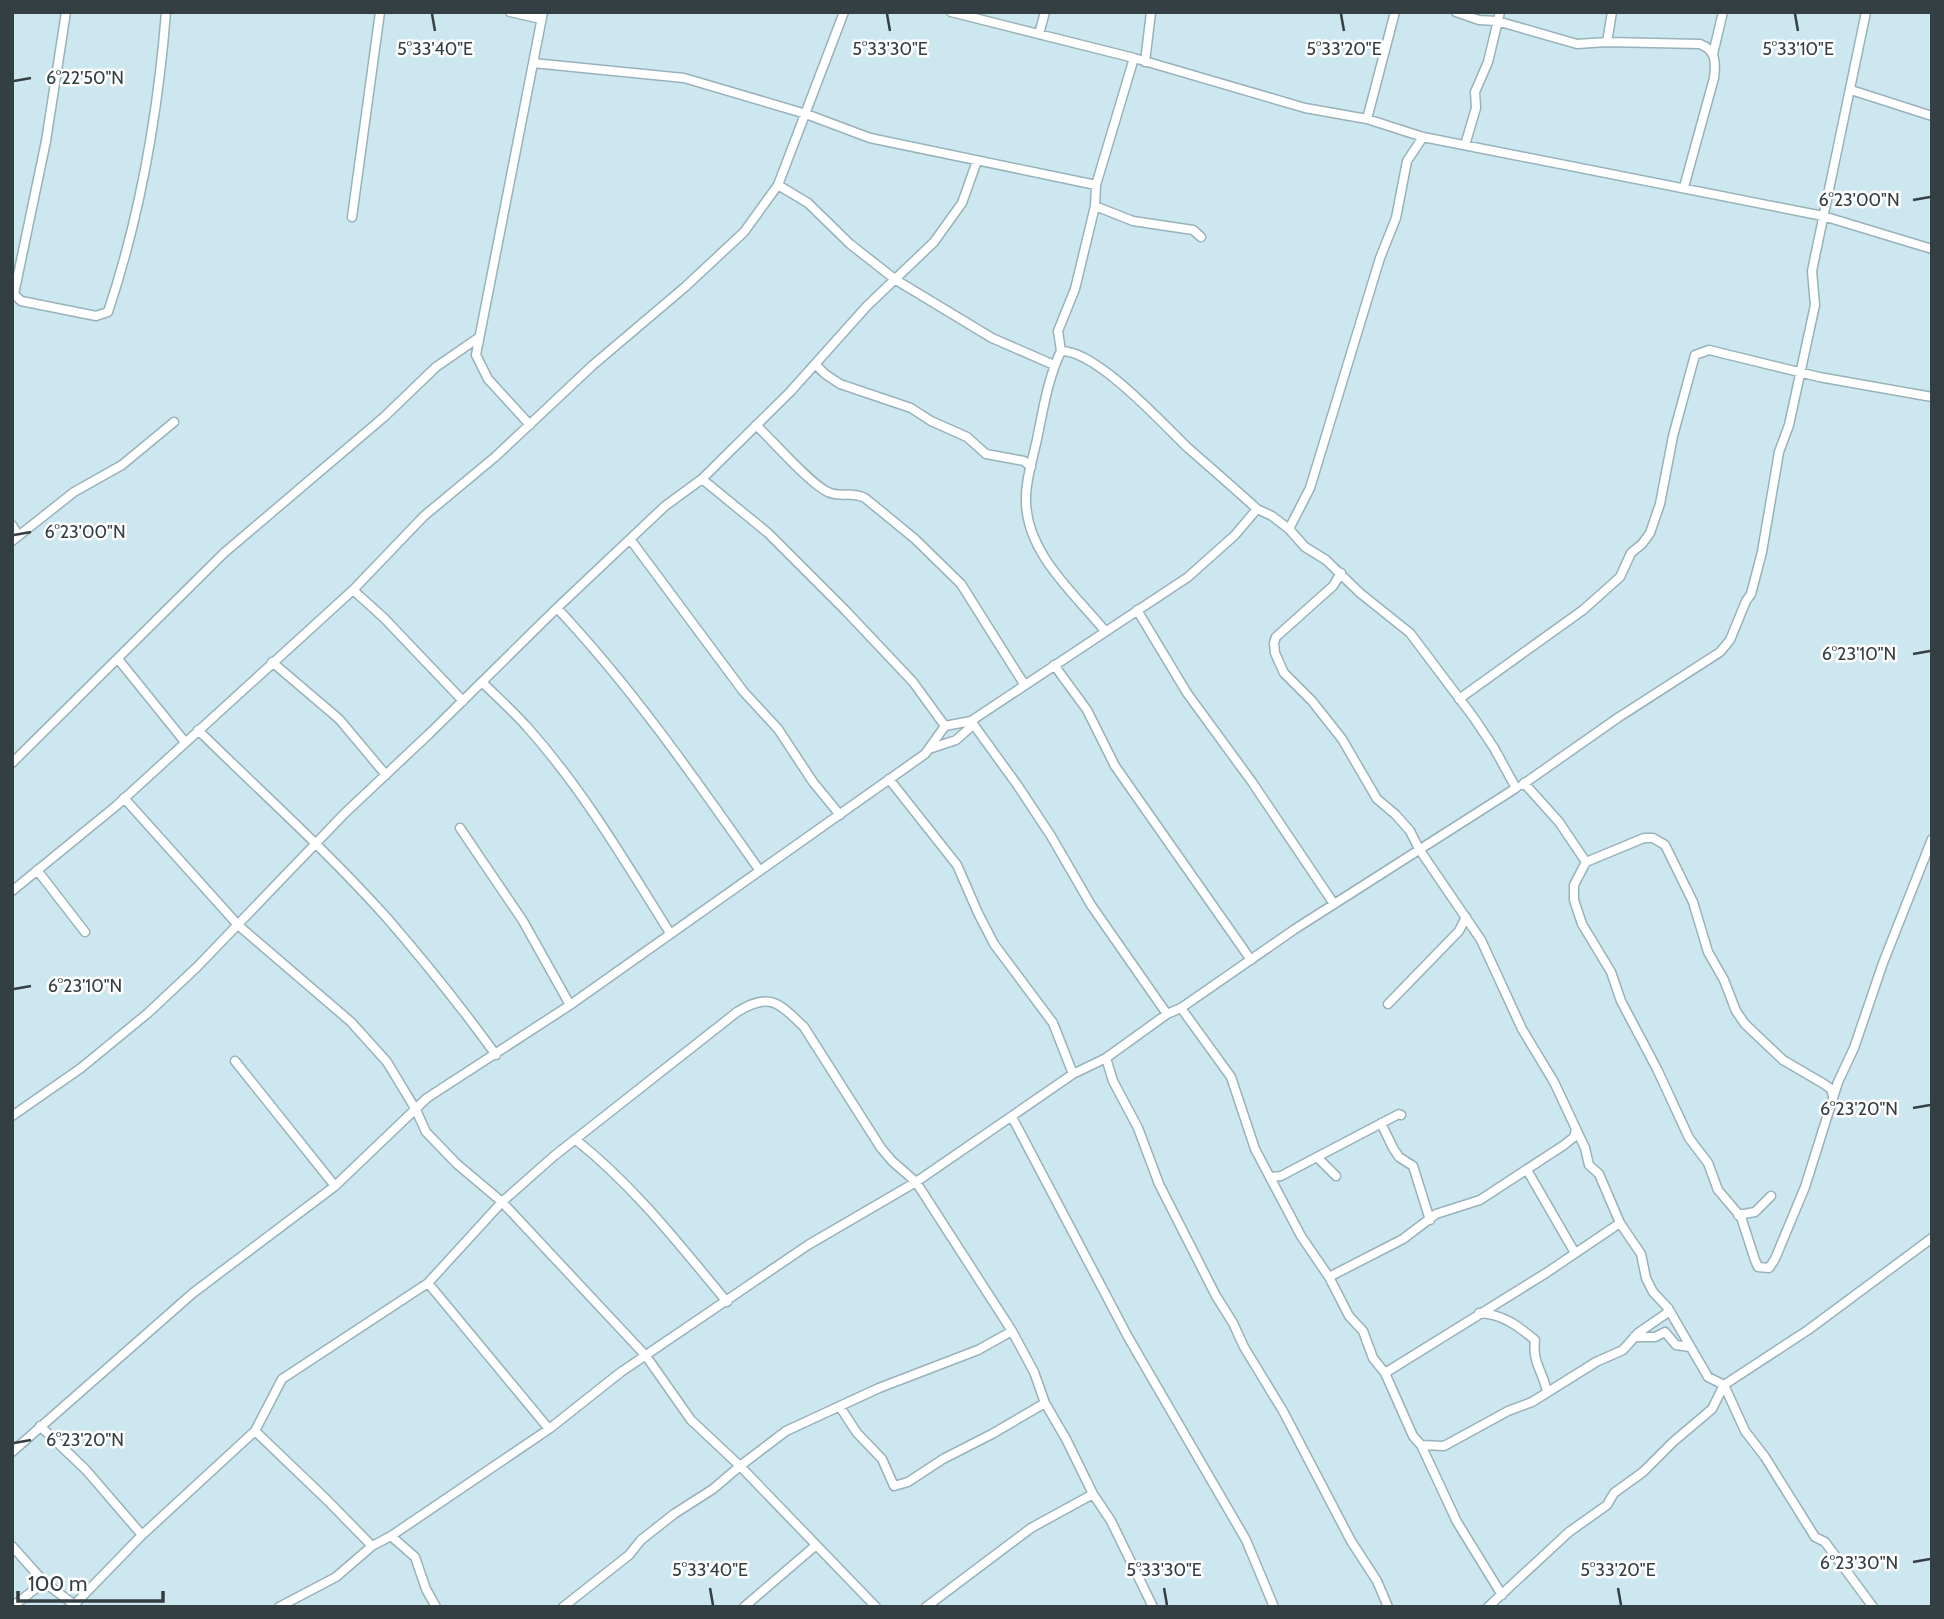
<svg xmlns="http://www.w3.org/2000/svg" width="1944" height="1619" viewBox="0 0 1944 1619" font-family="Cabin,sans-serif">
<rect width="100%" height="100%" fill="#cde7f0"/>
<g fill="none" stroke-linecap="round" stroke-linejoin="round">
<g stroke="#98b2ba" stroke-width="11">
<path id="minor" d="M 66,12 L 46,141 L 14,294 L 21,301 L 96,316 L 108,312 C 140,216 158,113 166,12
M 510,12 L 541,19
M 951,12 L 1134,58 L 1305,108 L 1367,119 L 1423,137 L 1823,216 L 1932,249
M 1456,12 L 1479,20 L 1497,21 L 1577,44 L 1607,42 L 1612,12
M 1039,34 L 1045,12
M 1607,42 L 1700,44 C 1716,50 1716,62 1714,78 L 1684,187
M 1713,54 L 1723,12
M 1145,62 L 1151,12
M 533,63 L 684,78 L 806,114 L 870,138 L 1096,185
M 1851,90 L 1932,116
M 1367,119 L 1395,12
M 1465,145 L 1476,108 L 1475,92 L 1488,62 L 1500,12
M 778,185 L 808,203 L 850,244 L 896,280 L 992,338 L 1054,365
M 1095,206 L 1133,221 L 1193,230 L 1201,237
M 352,217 L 380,12
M 1061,351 C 1048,378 1043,410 1037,439 C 1033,459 1025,481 1026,502 C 1027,554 1075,594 1105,631
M 815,364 L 825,374 L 840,384 L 911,408 L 931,421 L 967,437 L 986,454 L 1024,461 L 1031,467
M 530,425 L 488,379 L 476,355 L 543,12
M 756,425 C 772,440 810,484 828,492 C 840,498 850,491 865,498 L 915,539 L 961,584 L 1024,684
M 702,479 L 768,533 L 845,610 L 913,682 L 945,726
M 12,525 L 18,535
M 1289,529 L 1310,488 L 1380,258 L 1396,218 L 1407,161 L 1423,137
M 630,539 L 743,691 L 778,729 L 813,782 L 840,815
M 12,541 L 74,492 L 122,465 L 174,422
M 1341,573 L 1333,586 L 1276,637 L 1274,643 L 1275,653 L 1284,673 L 1312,701 L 1342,739 L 1377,799 L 1396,815 L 1410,831 L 1419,849 L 1481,940 L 1522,1029 L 1554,1082 L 1585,1148 L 1589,1165 L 1599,1174 L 1620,1223 L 1641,1254 L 1646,1278 L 1653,1292 L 1668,1308 L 1708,1377 L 1724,1385 L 1745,1431 L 1765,1457 L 1815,1537 L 1825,1542 L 1873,1607
M 353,590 L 384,618 L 463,701
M 557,608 C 633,689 696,780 760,871
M 1137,610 L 1187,693 L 1252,782 L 1334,904
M 118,659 L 185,742
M 272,662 L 339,719 L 386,775
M 1054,665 L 1087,710 L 1115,766 L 1251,960
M 482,682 C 497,697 514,712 528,728 C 584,791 626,863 670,933
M 1459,699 L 1583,610 L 1620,577 L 1631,553 L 1642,544 L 1650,533 L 1660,504 L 1673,436 L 1695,355 L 1709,350 L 1819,377 L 1932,397
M 971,721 L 1018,786 L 1051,836 L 1091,905 L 1167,1014
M 198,730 C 261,792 328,852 387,918 C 425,962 462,1008 496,1055
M 929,749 L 956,740 L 973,725
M 12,763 L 224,553 L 384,417 L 436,367 L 478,338
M 889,779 L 957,865 L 978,913 L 994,944 L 1053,1023 L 1073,1074
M 1524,783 L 1559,822 L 1586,862 L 1574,885 L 1574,900 L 1582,924 L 1611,972 L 1621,1001 L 1657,1069 L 1689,1138 L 1708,1163 L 1718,1190 L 1741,1217 L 1755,1260 L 1758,1267 L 1769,1268 L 1775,1259 L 1805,1187 L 1838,1082 L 1854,1048 L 1883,963 L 1932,839
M 1522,785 L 1619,717 L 1720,652 L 1730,640 L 1746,601 L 1751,594 L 1762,552 L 1779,452 L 1789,425 L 1815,305 L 1812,271 L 1866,12
M 124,798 L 238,925 L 351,1022 L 387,1062 L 416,1110 L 426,1132 L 457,1164 L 502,1202 L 646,1356 L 691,1420 L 740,1466 L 876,1607
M 460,828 L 523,921 L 570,1005
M 1586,862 L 1644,838 L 1653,838 L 1665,845 L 1693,902 L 1708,952 L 1724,980 L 1736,1011 L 1745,1024 L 1783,1060 L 1824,1084 L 1831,1089 L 1833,1096
M 37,870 L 85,932
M 12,891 L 116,806 L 353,590 L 424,516 L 495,457 L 593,365 L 685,287 L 744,232 L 778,185 L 844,12
M 1388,1004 L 1459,931 L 1466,917
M 1181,1008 L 1231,1077 L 1255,1149 L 1301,1236 L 1329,1277 L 1349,1316 L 1363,1331 L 1373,1358 L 1385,1373 L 1413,1436 L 1421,1445 L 1457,1522 L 1502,1595
M 1106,1058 L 1113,1081 L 1138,1128 L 1159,1184 L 1216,1296 L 1233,1323 L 1244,1347 L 1283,1411 L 1351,1541 L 1377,1581 L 1388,1607
M 235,1061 L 335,1186
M 12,1116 L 81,1068 L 148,1013 L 197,967 L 345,813 L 429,734 L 557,608 L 665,506 L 702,479 L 790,392 L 867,306 L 934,242 L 962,203 L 977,161
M 1012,1117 L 1128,1337 L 1246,1540 L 1274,1607
M 1381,1123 L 1393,1148 L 1399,1157 L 1413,1166 L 1430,1220
M 576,1140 C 634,1186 679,1244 727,1302
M 1317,1157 L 1399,1114 L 1401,1115
M 1527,1170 L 1575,1253
M 1270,1177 L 1281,1176 L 1317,1157 L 1336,1176
M 1738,1215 L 1755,1212 L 1771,1196
M 1329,1277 L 1403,1239 L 1436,1214 L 1480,1200 L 1564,1145 L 1574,1137 L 1576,1129
M 428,1283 L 549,1429
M 1479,1313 C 1503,1314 1518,1326 1535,1340 C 1532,1363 1543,1371 1547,1392
M 1634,1337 L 1655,1337 L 1665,1332 L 1676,1345 L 1690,1347
M 1385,1373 L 1546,1273 L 1620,1223
M 840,1407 L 857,1433 L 882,1459 L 894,1486 L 908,1482 L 943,1459 L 992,1434 L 1045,1403
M 40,1426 L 86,1470 L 142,1535
M 255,1431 L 326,1499 L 372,1546
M 1421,1445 L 1444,1446 L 1508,1411 L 1532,1402 L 1596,1362 L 1623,1350 L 1638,1333 L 1667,1313 L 1668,1308
M 12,1452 L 193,1293 L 335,1186 L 427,1098 L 570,1005 L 925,754 L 945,726 L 971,721 L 1188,577 L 1235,535 L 1257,509
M 391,1536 L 415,1557 L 426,1589 L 436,1607
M 12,1546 L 44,1582 L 76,1606
M 75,1604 L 142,1535 L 255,1431 L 282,1379 L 428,1283 L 502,1202 L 554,1156 L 737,1012 C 770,992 778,1002 804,1027 L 881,1148 L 892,1161 L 916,1182 L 1012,1331 L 1034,1372 L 1045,1403 L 1066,1439 L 1093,1494 L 1111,1521 L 1153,1607
M 12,1607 L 44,1582
M 279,1607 L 336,1577 L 372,1546 L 391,1536 L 549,1429 L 621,1372 L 808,1245 L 916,1182 L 1073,1074 L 1106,1058 L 1167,1014 L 1181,1008 L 1295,929 L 1516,788 L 1494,748 L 1474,718 L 1410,633 L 1360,593 L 1326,560 L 1305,547 L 1289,529 L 1272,516 L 1257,509 C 1234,488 1211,468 1188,448 C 1162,423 1096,350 1061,351 L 1058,331 L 1075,289 L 1095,206 L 1096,185 L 1134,58
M 563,1607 L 629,1555 L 641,1540 L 674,1514 L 713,1489 L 740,1466 L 786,1431 L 879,1388 L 978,1350 L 1012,1331
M 744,1607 L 815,1546
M 926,1607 L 1031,1528 L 1093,1494
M 1488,1607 L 1569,1532 L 1607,1505 L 1614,1493 L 1643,1472 L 1673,1442 L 1712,1409 L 1724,1385 L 1808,1330 L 1932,1238"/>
</g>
<use href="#minor" stroke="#fff" stroke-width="8"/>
</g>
<path fill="none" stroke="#343f43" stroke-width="2.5" d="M 432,14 L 435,31M 887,14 L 890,31M 1341,14 L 1344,31M 1795,14 L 1798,31M 14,81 L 31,78M 1913,200 L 1930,197M 14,535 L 31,532M 1913,654 L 1930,651M 14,989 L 31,986M 1913,1108 L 1930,1105M 14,1443 L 31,1440M 1913,1562 L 1930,1559M 710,1588 L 713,1605M 1164,1588 L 1167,1605M 1618,1588 L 1621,1605"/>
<g font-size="18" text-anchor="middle" fill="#343f43" stroke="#fff" stroke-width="5" stroke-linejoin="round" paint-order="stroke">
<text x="435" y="55">5°33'40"E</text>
<text x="890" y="55">5°33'30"E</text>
<text x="1344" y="55">5°33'20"E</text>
<text x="1798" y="55">5°33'10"E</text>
<text x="85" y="84">6°22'50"N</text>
<text x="1859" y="206">6°23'00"N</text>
<text x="85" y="538">6°23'00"N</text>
<text x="1859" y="660">6°23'10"N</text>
<text x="85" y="992">6°23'10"N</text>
<text x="1859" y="1115">6°23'20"N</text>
<text x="85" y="1446">6°23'20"N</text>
<text x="1859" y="1569">6°23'30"N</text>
<text x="710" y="1576">5°33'40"E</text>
<text x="1164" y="1576">5°33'30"E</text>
<text x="1618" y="1576">5°33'20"E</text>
</g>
<rect width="1944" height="1619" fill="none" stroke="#343f43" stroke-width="28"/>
<path d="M18 1591v10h145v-10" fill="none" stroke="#343f43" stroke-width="3.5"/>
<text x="28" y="1591" font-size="21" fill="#343f43" stroke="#ffffff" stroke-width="5" paint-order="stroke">100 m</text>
</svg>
